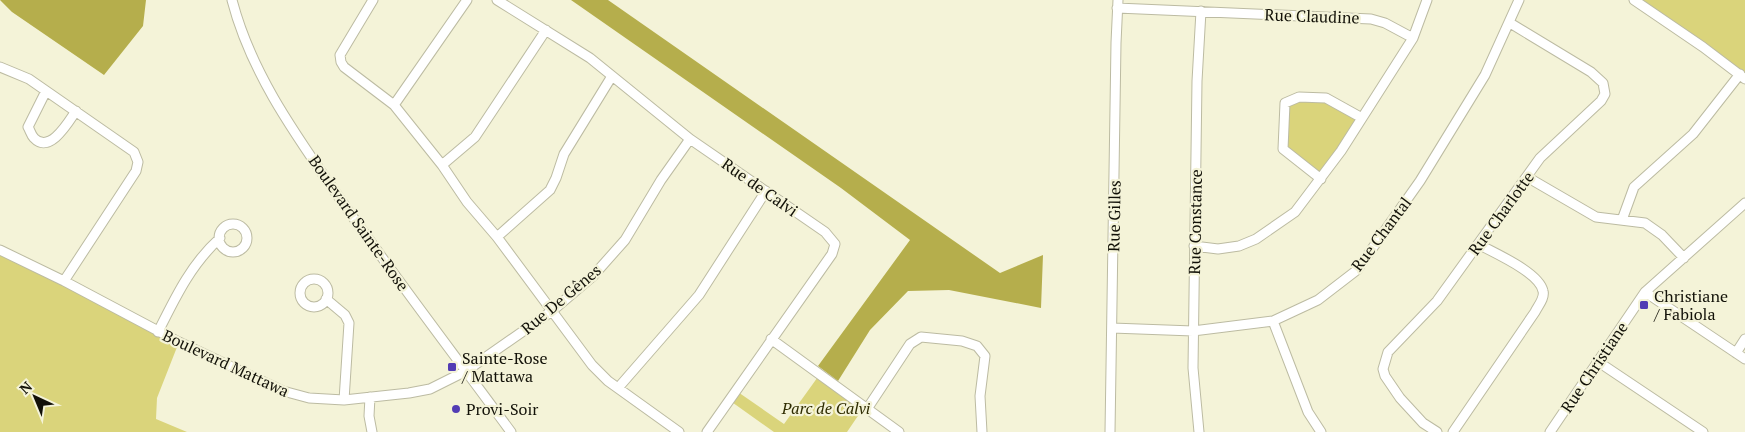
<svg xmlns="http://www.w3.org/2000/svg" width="1745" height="432" viewBox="0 0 1745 432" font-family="'PT Serif',serif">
<rect width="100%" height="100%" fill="#f4f3d8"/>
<path fill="#dad47b" d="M 1634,0 L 1745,0 L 1745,79 Z
M 1326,98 L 1362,118 L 1321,179 L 1283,149 L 1285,103 Z
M 0,250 L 179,342 L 157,398 L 156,419 L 187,432 L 0,432 Z
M 820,374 L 864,407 L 847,432 L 774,432 L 729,400 L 735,390 L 784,424 Z"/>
<path fill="#b5ae4c" d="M 0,0 L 146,0 L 143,26 L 104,75 L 12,12 Z
M 571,0 L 608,0 L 1000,273 L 1043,255 L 1041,308 L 949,290 L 908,291 L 870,330 L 838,381 L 818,366 L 910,240 L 841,188 Z"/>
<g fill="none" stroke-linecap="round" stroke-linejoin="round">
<g stroke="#bcbba2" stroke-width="11">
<path id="minor" d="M 232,0 C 251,73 295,134 338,196 C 394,276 453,353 511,432
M 373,0 L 340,55 L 341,62 L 344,67 L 394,105 L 442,165 L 467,202 L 497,237 L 592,365 L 608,381 L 679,432
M 497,0 L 590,58 L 690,139 L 825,232 L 835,244 L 832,254 L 707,432
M 1634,0 L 1703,47 L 1745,79
M 1117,8 L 1371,19 L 1385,23 L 1413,38
M 0,67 L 29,79 L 134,152 L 138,162 L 136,171 L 64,281
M 46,91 L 28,127 C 30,130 31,135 34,138 C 50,155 69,121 76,111
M 394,105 L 467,0
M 442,165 L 475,137 L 546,30
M 1527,177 L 1596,217 L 1645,223 L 1662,235 L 1684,258
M 1321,179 L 1283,149 L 1285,103 L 1299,97 L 1326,98 L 1362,118
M 1622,220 L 1634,187 L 1693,134 L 1740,74
M219 238a14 14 0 1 1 28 0a14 14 0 1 1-28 0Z
M 497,237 L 550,190 L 556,178 L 564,154 L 612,76
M 1194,246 L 1218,249 L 1239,246 L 1256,239 L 1295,212 L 1341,151 L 1413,38 L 1427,0
M 0,250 L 64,281 L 179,342 L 283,391 L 309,398 L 344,400 L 409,393 L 430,389 L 466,371 L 552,311 L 593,276 L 625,240 L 661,180 L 690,139
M300 293a14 14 0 1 1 28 0a14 14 0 1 1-28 0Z
M 1645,292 L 1745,359
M 326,299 L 345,315 L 349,323 L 344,400
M 1273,321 L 1308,412 L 1321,432
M 1112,328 L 1193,331 L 1273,321 L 1318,300 L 1357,270 L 1420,181 L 1485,75 L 1519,0
M 158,332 C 175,298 191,264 220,238
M 771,339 L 899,432
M 1736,353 L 1745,339
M 1597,361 L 1703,432
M 618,388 L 699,295 L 766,191
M 370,397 L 369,416 L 372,432
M 867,409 L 910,344 L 921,337 L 962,341 L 977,346 L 985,356 L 980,396 L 982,432
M 1110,432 L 1116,43 L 1118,0
M 1199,432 L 1193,368 L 1197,81 L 1201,11
M 1437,432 L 1423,423 L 1400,398 L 1385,376 L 1383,369 L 1388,352 L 1437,301 L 1540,158 L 1601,101 L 1605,94 L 1603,83 L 1591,72 L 1510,23
M 1453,432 L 1535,312 C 1538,306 1545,298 1543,291 C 1539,272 1494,253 1478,244
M 1550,432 L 1645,292 L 1745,203"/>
</g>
<use href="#minor" stroke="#fff" stroke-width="9"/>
</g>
<g fill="#523cb4" stroke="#f4f3d8" stroke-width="2">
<rect x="1639" y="300" width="10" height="10" rx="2.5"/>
<rect x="447" y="362" width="10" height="10" rx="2.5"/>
<circle cx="456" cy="409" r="5"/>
</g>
<g text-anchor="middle" stroke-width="4.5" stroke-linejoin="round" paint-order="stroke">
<g font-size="16" fill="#121108" stroke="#f4f3d8">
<text transform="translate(1312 16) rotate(2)" y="6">Rue Claudine</text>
<text transform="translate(760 187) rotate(35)" y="6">Rue de Calvi</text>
<text transform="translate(1501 213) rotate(-54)" y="6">Rue Charlotte</text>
<text transform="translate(1114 216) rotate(-89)" y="6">Rue Gilles</text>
<text transform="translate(1195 222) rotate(-89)" y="6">Rue Constance</text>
<text transform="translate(359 223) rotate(55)" y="6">Boulevard Sainte-Rose</text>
<text transform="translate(1381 234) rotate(-53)" y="6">Rue Chantal</text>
<text transform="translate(561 299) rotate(-40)" y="6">Rue De Gênes</text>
<text transform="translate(226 363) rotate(25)" y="6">Boulevard Mattawa</text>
<text transform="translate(1594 367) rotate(-56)" y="6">Rue Christiane</text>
</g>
<g font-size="16" fill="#121108" stroke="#f4f3d8" text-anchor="start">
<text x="1654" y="302">Christiane<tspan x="1654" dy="18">/ Fabiola</tspan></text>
<text x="462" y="364">Sainte-Rose<tspan x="462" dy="18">/ Mattawa</tspan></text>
<text x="466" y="415">Provi-Soir</text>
</g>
<g font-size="16" font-style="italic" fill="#2f2c01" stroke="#f4f3d8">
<text x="826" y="414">Parc de Calvi</text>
</g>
</g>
<g transform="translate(35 397) rotate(316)" stroke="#f4f3d8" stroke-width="4" paint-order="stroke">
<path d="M0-4L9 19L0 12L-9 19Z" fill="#121108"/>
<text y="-8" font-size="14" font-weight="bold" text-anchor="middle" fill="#121108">N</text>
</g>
</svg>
